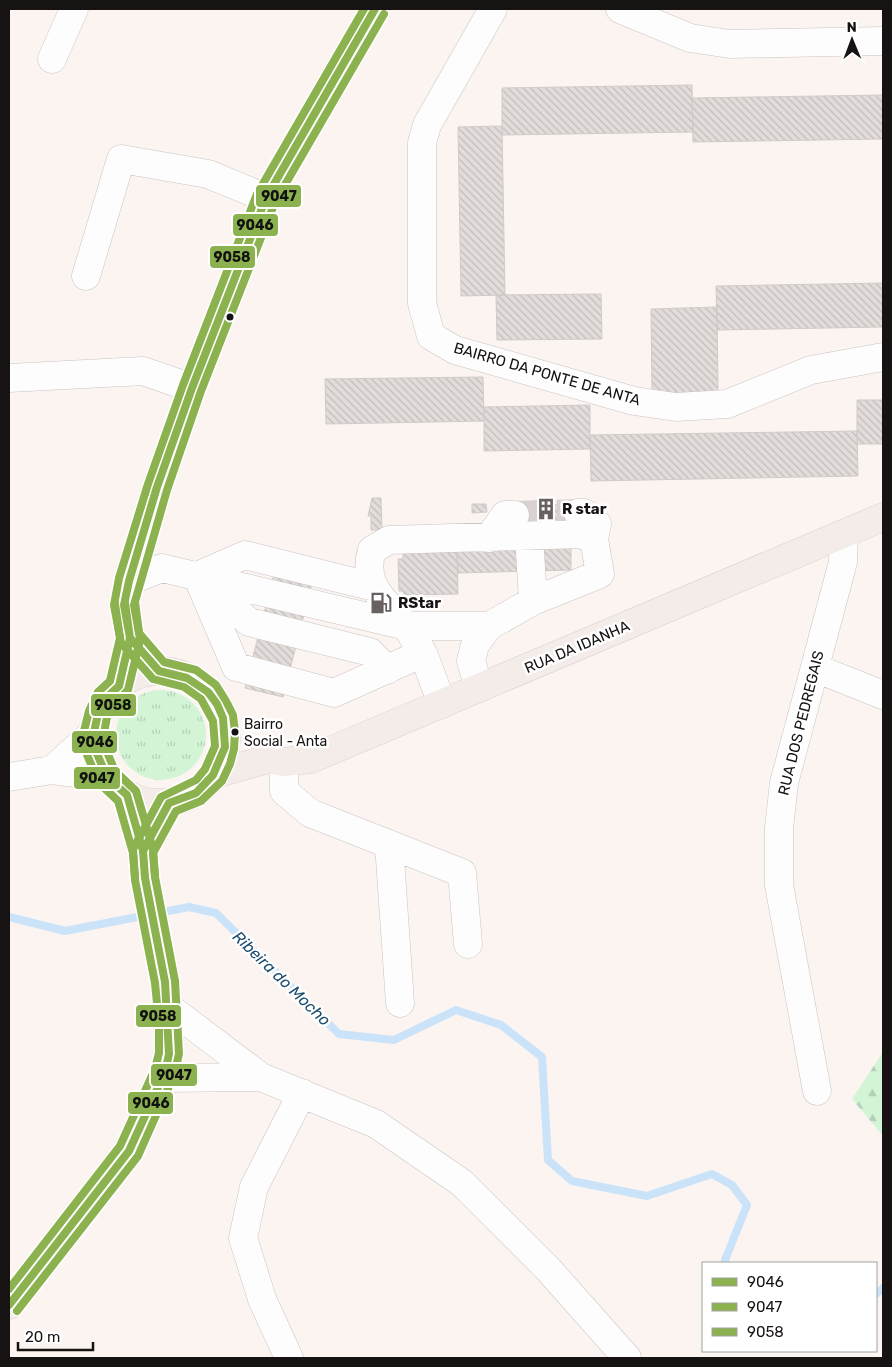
<svg xmlns="http://www.w3.org/2000/svg" width="892" height="1367" viewBox="0 0 892 1367" font-family="Rubik,sans-serif">
<defs>
<pattern id="grass-tufts" width="24" height="20" patternUnits="userSpaceOnUse" patternTransform="scale(1.25)"><rect width="24" height="20" fill="#d3f5d6"/><path d="M3 7l-1-3M5 7V3M7 7l1-3M15 17l-1-3M17 17v-4M19 17l1-3" fill="none" stroke="#b4d1b7"/></pattern>
<pattern id="forest-firs" width="22" height="20" patternUnits="userSpaceOnUse" patternTransform="scale(1.25)"><rect width="22" height="20" fill="#d3f5d6"/><path d="M5 1l3.5 6h-7zM16 11l3.5 6h-7z" fill="#b4d1b7"/></pattern>
<pattern id="building-back-hatch" width="6" height="6" patternUnits="userSpaceOnUse" patternTransform="scale(1.25)"><rect width="6" height="6" fill="#e2ddda"/><path d="M-1 5l2 2M0 0l6 6M5-1l2 2" fill="none" stroke="#c1bdba"/></pattern>
</defs>
<rect width="100%" height="100%" fill="#fbf4f1"/>
<path fill="url(#grass-tufts)" d="M116 735a45 45 0 1 1 90 0a45 45 0 1 1-90 0Z"/>
<path fill="url(#forest-firs)" d="M 883,1052 L 883,1136 L 852,1099 Z"/>
<g fill="none" stroke-linecap="round" stroke-linejoin="round">
<path stroke="#cae3f9" stroke-width="8" d="M 9,917 L 65,931 L 189,907 L 216,913 L 339,1034 L 394,1040 L 456,1010 L 501,1025 L 542,1057 L 548,1160 L 572,1181 L 647,1196 L 712,1174 L 732,1185 L 747,1205 L 725,1260 L 726,1263
M 876,1294 L 883,1288"/>
</g>
<path fill="url(#building-back-hatch)" stroke="#d0cbc9" d="M 692,85 L 693,132 L 502,135 L 502,88 Z
M 883,95 L 883,139 L 693,142 L 692,98 Z
M 502,126 L 505,295 L 461,296 L 458,127 Z
M 883,283 L 883,327 L 717,330 L 716,286 Z
M 601,294 L 602,339 L 497,340 L 496,295 Z
M 717,307 L 718,392 L 652,393 L 651,309 Z
M 483,377 L 484,421 L 326,424 L 325,379 Z
M 857,400 L 883,400 L 883,444 L 857,444 Z
M 590,405 L 590,449 L 484,451 L 484,407 Z
M 857,431 L 858,476 L 591,481 L 590,435 Z
M 372,498 L 381,498 L 382,530 L 371,530 L 371,516 L 368,516 Z
M 534,501 L 544,501 L 544,505 L 577,504 L 578,523 L 516,524 L 515,505 L 534,505 Z
M 472,504 L 486,504 L 487,512 L 472,513 Z
M 571,547 L 571,570 L 458,573 L 457,549 Z
M 457,549 L 458,594 L 404,595 L 403,591 L 399,591 L 398,559 L 403,559 L 403,550 Z
M 275,570 L 313,579 L 283,697 L 245,688 Z"/>
<g fill="none" stroke-linecap="round" stroke-linejoin="round">
<path stroke="#d9d2d0" stroke-width="28" stroke-dasharray="28 14" stroke-linecap="butt" d="M 515,515 L 578,513"/>
<g stroke="#cac4c2" stroke-width="29">
<path id="minor" d="M 493,9 L 427,125 L 422,143 L 422,303 L 431,336 L 455,350 L 634,401 L 676,407 L 727,404 L 811,370 L 883,357
M 620,9 L 690,38 L 730,44 L 883,41
M 52,59 L 74,9
M 86,276 L 121,159 L 208,174 L 266,198
M 9,378 L 143,371 L 192,388
M 529,536 L 533,601
M 489,538 L 505,515 L 515,515
M 197,576 L 236,667 L 334,693 L 423,653
M 197,576 L 245,555 L 374,587
M 202,580 L 249,622 L 370,652 L 387,670
M 129,581 L 162,568 L 406,626 L 423,653 L 442,704
M 489,626 L 406,626 C 385,600 361,586 372,550 L 389,540 L 580,534 L 594,539
M 815,668 L 883,695
M 479,688 L 471,661 L 475,645 L 489,626 L 533,601 L 600,574 L 594,539 L 597,524 L 584,513 L 578,513
M 284,762 L 284,791 L 310,813 L 462,873 L 468,944
M 52,770 L 94,732
M 9,777 L 52,770 L 107,777
M 389,844 L 400,1003
M 167,1006 L 261,1077 L 376,1124 L 462,1183 L 548,1269 L 627,1358
M 162,1078 L 261,1077
M 817,1091 L 779,885 L 779,828 L 784,783 L 843,562 L 844,534
M 289,1358 L 262,1299 L 243,1238 L 254,1187 L 302,1093"/>
</g>
<g stroke="#d4d0cf" stroke-width="29">
<path id="major" d="M94 737a66 66 0 1 1 132 0a66 66 0 1 1-132 0Z
M 119,686 L 130,638 L 124,605 L 129,581 L 157,487 L 192,388 L 266,198 L 375,9
M 215,774 L 268,759 L 284,762 L 311,759 L 883,517
M 9,1305 L 129,1151 L 165,1072 L 169,1054 L 169,1024 L 165,982 L 145,878 L 143,851 L 127,795"/>
</g>
<use href="#minor" stroke="#fefdfd" stroke-width="28"/>
<use href="#major" stroke="#f4ece9" stroke-width="28"/>
<g stroke="#fff" stroke-width="11">
<path id="bus-1" d="M 125,603 L 130,638 L 119,686 L 106,698 L 98,714 L 94,732 L 95,749 L 107,777 L 127,795 L 143,851 L 145,877
M 9,1305 L 129,1151 L 165,1072 L 169,1054 L 165,982 L 145,878 L 143,851 L 169,803 L 196,793 L 213,775 L 225,747 L 223,718 L 217,704 L 208,692 L 187,678 L 159,671 L 130,638 L 124,605 L 129,581 L 157,487 L 192,388 L 266,198 L 375,9"/>
</g>
<g stroke="#fff" stroke-width="11">
<path id="bus-2" d="M 115,604 L 120,638 L 110,681 L 98,692 L 89,711 L 84,731 L 85,750 L 99,783 L 118,801 L 133,853 L 135,878
M 17,1311 L 138,1156 L 174,1075 L 179,1054 L 175,981 L 155,877 L 153,853 L 176,811 L 201,801 L 222,781 L 230,764 L 234,749 L 235,732 L 233,715 L 226,701 L 216,685 L 196,670 L 164,662 L 139,633 L 134,605 L 167,490 L 201,391 L 275,202 L 384,14"/>
</g>
<g stroke="#fff" stroke-width="11">
<path id="bus-3" d="M 135,602 L 140,640 L 128,690 L 114,704 L 107,717 L 104,733 L 105,747 L 115,771 L 136,791 L 153,849 L 155,876
M 9,1289 L 120,1146 L 155,1069 L 159,1053 L 159,1024 L 155,983 L 135,880 L 133,849 L 161,797 L 196,780 L 205,769 L 215,746 L 213,721 L 201,699 L 184,687 L 153,679 L 121,643 L 114,605 L 119,578 L 148,484 L 183,385 L 257,194 L 364,9"/>
</g>
<use href="#bus-1" stroke="#8bb24e" stroke-width="8"/>
<use href="#bus-2" stroke="#8bb24e" stroke-width="8"/>
<use href="#bus-3" stroke="#8bb24e" stroke-width="8"/>
</g>
<defs>
<g id="building-bare" transform="scale(1.725)"><path d="M-4-6H4V6H1V3H-1V6H-4ZM-2.5-4.3h1.7v1.8h-1.7ZM.8-4.3h1.7v1.8H.8ZM-2.5-1h1.7V.8h-1.7ZM.8-1h1.7V.8H.8Z" fill="#676260" stroke="#fff" stroke-width="2.5" paint-order="stroke"/></g>
<g id="fuel-bare" transform="scale(1.725)"><path d="M-5.5-6h7V0h2V4h1.3V-2.5L3-4.5l.8-.8L6-3V5H2.5V1h-1V6h-7ZM-4.2-4.7v3.2H.2V-4.7Z" fill="#676260" stroke="#fff" stroke-width="2.5" paint-order="stroke"/></g>
</defs>
<g fill-rule="evenodd">
<use href="#building-bare" x="546" y="509"/>
<use href="#fuel-bare" x="381" y="603"/>
</g>
<g fill="#171312" stroke="#fff" stroke-width="2">
<circle cx="230" cy="317" r="4.5"/>
<circle cx="235" cy="732" r="4.5"/>
</g>
<g text-anchor="middle" stroke-width="5" stroke-linejoin="round" paint-order="stroke">
<g font-size="14" fill="#171312" stroke="#fff" text-anchor="start">
<text x="244" y="729">Bairro<tspan x="244" dy="17">Social - Anta</tspan></text>
</g>
<g font-size="15" fill="#171312" stroke="#fff">
<text transform="translate(547 374) rotate(16)" y="5">BAIRRO DA PONTE DE ANTA</text>
<text transform="translate(577 647) rotate(-23)" y="5">RUA DA IDANHA</text>
<text transform="translate(801 723) rotate(-76)" y="5">RUA DOS PEDREGAIS</text>
</g>
<g font-size="15" font-weight="bold" fill="#171312" stroke="#fff" text-anchor="start">
<text x="562" y="514">R star</text>
<text x="398" y="608">RStar</text>
</g>
<g font-size="16" font-style="italic" fill="#1c4c6f" stroke="#fff">
<text transform="translate(282 978) rotate(44)" y="6">Ribeira do Mocho</text>
</g>
</g>
<g stroke="#fff" stroke-width="2">
<rect x="255" y="184" width="47" height="24" rx="5" fill="#8bb24e"/>
<rect x="232" y="213" width="47" height="24" rx="5" fill="#8bb24e"/>
<rect x="209" y="245" width="47" height="24" rx="5" fill="#8bb24e"/>
<rect x="90" y="693" width="47" height="24" rx="5" fill="#8bb24e"/>
<rect x="71" y="730" width="47" height="24" rx="5" fill="#8bb24e"/>
<rect x="73" y="766" width="48" height="24" rx="5" fill="#8bb24e"/>
<rect x="135" y="1004" width="47" height="24" rx="5" fill="#8bb24e"/>
<rect x="150" y="1063" width="48" height="24" rx="5" fill="#8bb24e"/>
<rect x="127" y="1091" width="47" height="24" rx="5" fill="#8bb24e"/>
</g>
<g font-size="14" text-anchor="middle" font-weight="bold" fill="#111">
<text x="279" y="201">9047</text>
<text x="255" y="230">9046</text>
<text x="232" y="262">9058</text>
<text x="113" y="710">9058</text>
<text x="95" y="747">9046</text>
<text x="97" y="783">9047</text>
<text x="158" y="1021">9058</text>
<text x="174" y="1080">9047</text>
<text x="151" y="1108">9046</text>
</g>
<rect width="892" height="1367" fill="none" stroke="#171312" stroke-width="20"/>
<rect x="702" y="1262" width="175" height="90" fill="#ffffff" stroke="#a2a1a0"/>
<rect x="712" y="1278" width="25" height="8" fill="#8bb24e" stroke="#a2a1a0"/>
<text x="747" y="1287" font-size="15" fill="#171312">9046</text>
<rect x="712" y="1303" width="25" height="8" fill="#8bb24e" stroke="#a2a1a0"/>
<text x="747" y="1312" font-size="15" fill="#171312">9047</text>
<rect x="712" y="1328" width="25" height="8" fill="#8bb24e" stroke="#a2a1a0"/>
<text x="747" y="1337" font-size="15" fill="#171312">9058</text>
<g transform="translate(852 40) rotate(359)" stroke="#ffffff" stroke-width="4" paint-order="stroke">
<path d="M0-4L9 19L0 12L-9 19Z" fill="#171312"/>
<text y="-8" font-size="14" font-weight="bold" text-anchor="middle" fill="#171312">N</text>
</g>
<path d="M18 1342v8h75v-8" fill="none" stroke="#171312" stroke-width="2.5"/>
<text x="25" y="1342" font-size="15" fill="#171312" stroke="#ffffff" stroke-width="4" paint-order="stroke">20 m</text>
</svg>
